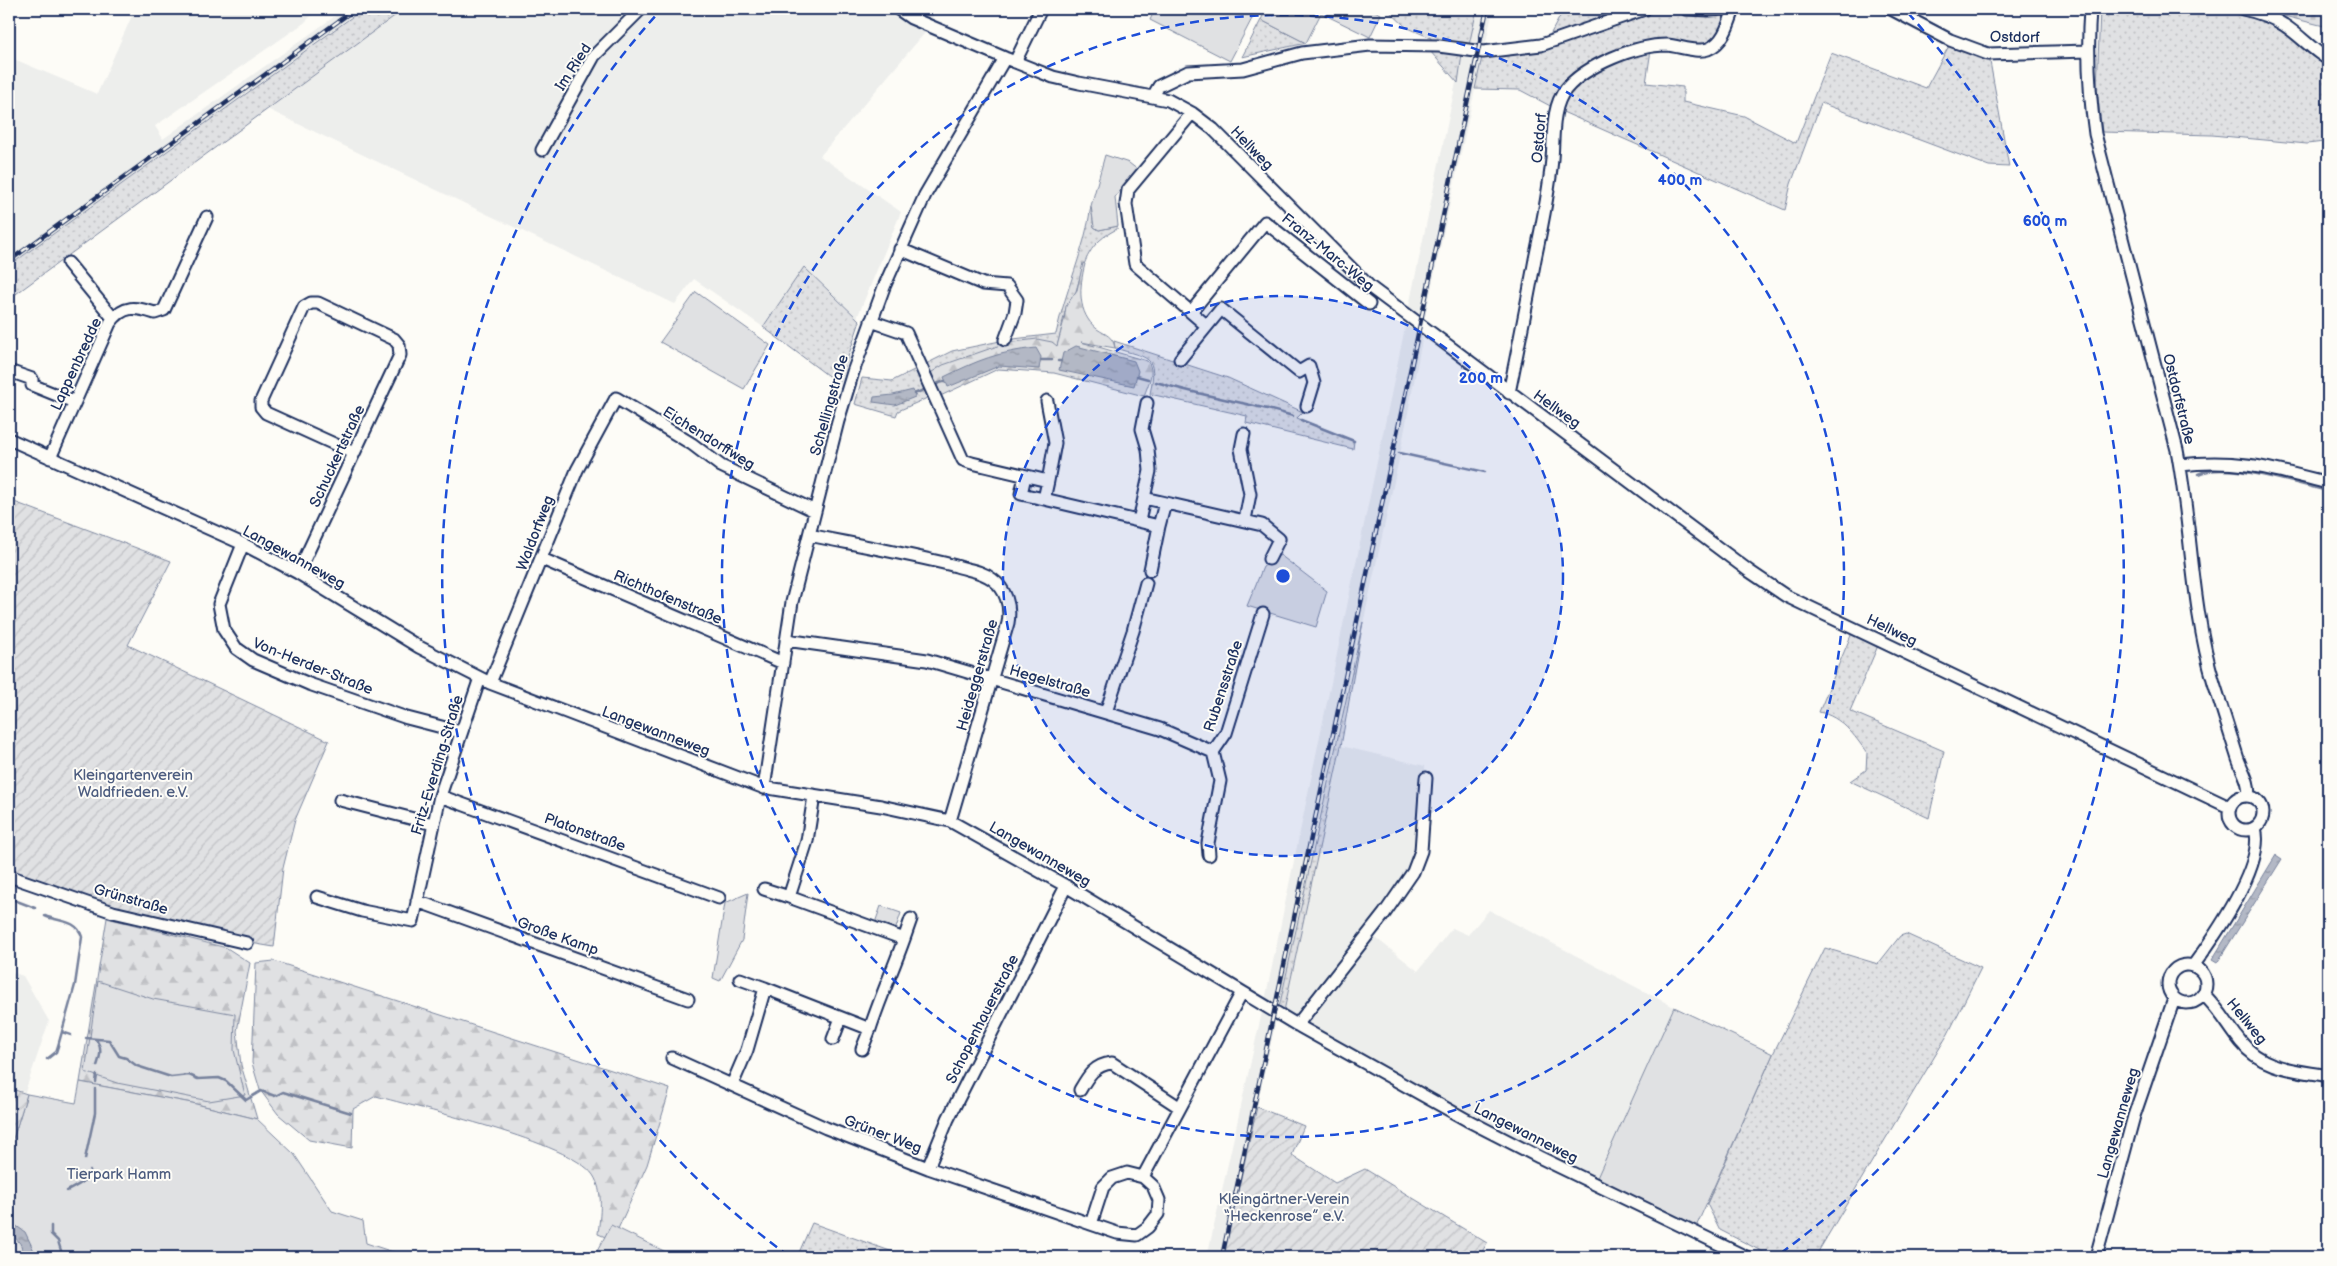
<svg xmlns="http://www.w3.org/2000/svg" width="2337" height="1266" viewBox="0 0 2337 1266" font-family="'Balsamiq Sans',sans-serif">
<defs>
<pattern id="grass-dots" width="8" height="8" patternUnits="userSpaceOnUse" patternTransform="scale(1.25)"><rect width="8" height="8" fill="#e0e1e3"/><path d="M2 2h.1M6 6h.1" fill="none" stroke="#c0c1c5" stroke-width="1.8" stroke-linecap="round"/></pattern>
<pattern id="forest-firs" width="22" height="20" patternUnits="userSpaceOnUse" patternTransform="scale(1.25)"><rect width="22" height="20" fill="#e0e1e3"/><path d="M5 1l3.5 6h-7zM16 11l3.5 6h-7z" fill="#c0c1c5"/></pattern>
<pattern id="cemetery-stones" width="16" height="16" patternUnits="userSpaceOnUse" patternTransform="scale(1.25)"><rect width="16" height="16" fill="#e0e1e3"/><path d="M2 7V4a2 2 0 0 1 4 0v3zM10 15v-3a2 2 0 0 1 4 0v3z" fill="#c0c1c5"/></pattern>
<pattern id="garden-furrows" width="10" height="10" patternUnits="userSpaceOnUse" patternTransform="scale(1.25)"><rect width="10" height="10" fill="#e0e1e3"/><path d="M-1 1l2-2M0 10L10 0M9 11l2-2" fill="none" stroke="#c0c1c5"/></pattern>
<pattern id="water-ripples" width="26" height="14" patternUnits="userSpaceOnUse" patternTransform="scale(1.25)"><rect width="26" height="14" fill="#b3b8c5"/><path d="M2 4q2-2 4 0t4 0M15 11q2-2 4 0t4 0" fill="none" stroke="#9196a3"/></pattern>
</defs>
<rect width="100%" height="100%" fill="#fdfcf7"/>
<filter id="ink" filterUnits="userSpaceOnUse"><feTurbulence type="fractalNoise" baseFrequency=".02" numOctaves="2"/><feDisplacementMap in="SourceGraphic" scale="10" xChannelSelector="R" yChannelSelector="G"/><feConvolveMatrix kernelMatrix="1 2 1 2 8 2 1 2 1" color-interpolation-filters="sRGB"/></filter>
<g filter="url(#ink)">
<path fill="#edeeec" d="M 135,9 L 318,9 L 304,23 L 155,126 L 163,139 L 345,9 L 363,9 L 9,266 L 9,57 L 97,94 Z
M 404,9 L 935,9 L 929,28 L 820,156 L 901,212 L 857,318 L 804,267 L 763,327 L 694,279 L 675,304 L 267,109 Z
M 1477,9 L 1493,9 L 1485,47 L 1469,45 Z
M 1462,54 L 1482,57 L 1424,322 L 1408,311 Z
M 1406,323 L 1424,329 L 1400,454 L 1279,1008 L 1265,1000 Z
M 1341,746 L 1425,766 L 1427,810 L 1425,848 L 1372,935 L 1418,971 L 1452,928 L 1468,935 L 1489,910 L 1674,1007 L 1596,1180 L 1452,1104 L 1284,1011 Z
M 9,971 L 23,976 L 49,1021 L 25,1092 L 9,1087 Z
M 1262,1012 L 1276,1021 L 1223,1257 L 1207,1257 Z"/>
<path fill="url(#grass-dots)" stroke="#7e88a0" d="M 363,9 L 404,9 L 9,299 L 9,266 Z
M 1387,9 L 1477,9 L 1469,45 L 1462,54 L 1458,83 L 1429,50 L 1431,38 L 1406,27 Z
M 1564,9 L 1625,9 L 1550,35 Z
M 2100,9 C 2148,9 2220,1 2263,20 C 2287,31 2304,55 2328,66 L 2328,159 L 2324,142 L 2307,144 L 2212,135 L 2102,132 L 2097,89 Z
M 1651,12 L 1728,14 C 1724,24 1719,42 1708,45 C 1695,48 1679,42 1666,43 C 1637,45 1572,66 1559,94 C 1558,97 1558,102 1557,106 L 1564,91 L 1574,81 L 1602,64 L 1626,53 L 1651,50 L 1646,83 L 1683,87 L 1683,102 L 1744,116 L 1796,143 L 1831,53 L 1926,88 L 1951,42 L 1989,56 L 2009,167 L 1989,166 L 1821,103 L 1791,184 L 1785,210 L 1556,109 L 1520,90 L 1475,89 L 1482,57 L 1547,47 L 1615,21 Z
M 1261,20 L 1306,43 L 1242,57 Z
M 1091,206 L 1094,227 L 1099,230 L 1118,226 L 1117,229 C 1089,243 1085,259 1077,288 C 1075,297 1067,302 1065,312 C 1062,323 1061,335 1057,346 L 1006,343 L 934,395 L 898,411 L 896,416 L 855,404 L 862,378 L 892,381 L 952,351 L 1005,340 L 1056,334 C 1065,291 1085,250 1091,206 Z
M 804,267 L 860,321 L 839,384 L 763,327 Z
M 1114,341 L 1228,378 L 1303,412 L 1297,418 L 1354,441 L 1353,449 L 1246,423 L 1247,416 L 1150,394 C 1158,354 1149,359 1115,348 Z
M 1363,622 L 1341,746 L 1284,1011 L 1279,1008 Z
M 1854,628 L 1880,641 L 1850,711 L 1944,751 L 1929,818 L 1850,781 L 1866,770 L 1867,753 C 1854,735 1842,717 1819,712 Z
M 1906,934 L 1981,968 L 1948,1034 L 1815,1257 L 1776,1257 L 1765,1253 L 1720,1230 L 1707,1204 L 1773,1054 L 1825,948 L 1878,964 L 1900,936 Z
M 812,1223 L 907,1257 L 797,1257 Z"/>
<path fill="url(#forest-firs)" stroke="#7e88a0" d="M 1083,263 L 1085,264 C 1079,287 1077,313 1097,329 C 1106,335 1113,336 1115,348 L 1081,342 L 1147,361 C 1156,371 1148,384 1144,396 L 1054,373 L 998,369 L 936,398 L 926,376 L 943,365 L 1006,343 L 1037,339 L 1052,342 L 1057,346 L 1064,320 L 1066,306 L 1077,290 Z
M 107,918 L 227,948 L 250,963 L 237,1031 L 241,1065 L 257,1119 L 192,1103 L 80,1082 Z
M 274,961 L 670,1089 L 647,1165 L 613,1240 L 598,1234 C 600,1215 604,1192 593,1175 C 571,1142 418,1108 376,1096 L 353,1109 L 352,1148 L 309,1140 L 278,1114 L 260,1090 L 252,1063 L 256,963 Z"/>
<path fill="url(#cemetery-stones)" stroke="#7e88a0" d="M 2256,9 L 2328,9 L 2328,27 Z"/>
<path fill="#e0e1e3" stroke="#7e88a0" d="M 1155,9 L 1257,9 L 1230,61 L 1150,20 Z
M 1266,9 L 1371,9 L 1381,14 L 1370,37 L 1321,13 L 1306,43 L 1261,20 Z
M 1105,155 L 1129,163 L 1138,170 L 1115,197 L 1118,226 L 1099,230 L 1094,227 L 1091,206 Z
M 696,292 L 770,345 L 744,389 L 660,342 Z
M 1280,555 L 1327,591 L 1316,627 L 1247,606 L 1263,567 Z
M 748,893 L 742,940 L 720,981 L 713,978 L 725,903 Z
M 881,906 L 901,913 L 895,931 L 878,925 L 876,920 Z
M 98,981 L 153,999 L 235,1014 L 234,1050 L 245,1095 L 209,1101 L 117,1083 L 85,1072 Z
M 1674,1007 L 1773,1054 L 1696,1227 L 1596,1180 Z
M 80,1082 L 192,1103 L 257,1119 L 294,1154 L 332,1211 L 363,1221 L 366,1243 L 408,1257 L 9,1257 L 9,1152 L 27,1094 L 76,1103 Z
M 611,1225 L 676,1257 L 594,1257 Z"/>
<path fill="url(#garden-furrows)" stroke="#7e88a0" d="M 9,500 L 171,561 L 128,645 L 329,741 L 295,820 L 283,868 L 274,947 C 184,933 96,902 9,874 Z
M 9,1088 L 27,1094 L 9,1152 Z
M 1257,1107 L 1304,1126 L 1292,1155 L 1335,1183 L 1365,1169 L 1487,1243 L 1479,1257 L 1223,1257 Z"/>
<path fill="url(#water-ripples)" stroke="#76819c" d="M 1076,346 L 1134,361 L 1138,371 L 1134,386 L 1059,370 L 1063,353 Z
M 1036,348 L 1041,357 L 1039,369 L 999,366 L 948,387 L 944,377 C 978,360 998,352 1036,348 Z
M 913,390 L 915,397 L 895,405 L 873,402 L 874,397 L 893,395 Z
M 2276,855 L 2282,859 L 2217,963 L 2212,960 Z
M 9,1221 L 25,1232 L 37,1257 L 15,1257 L 22,1252 C 23,1243 15,1238 9,1232 Z"/>
<g fill="none" stroke-linecap="round" stroke-linejoin="round">
<path stroke="#76819c" stroke-width="2.5" d="M 1041,360 L 1052,360
M 1058,361 L 1061,361
M 1137,376 L 1148,379
M 1156,382 C 1201,396 1247,402 1293,416
M 934,385 L 945,381
M 914,394 L 926,389
M 1301,420 L 1354,441
M 1399,453 L 1485,472
M 2198,474 C 2227,461 2297,484 2328,491
M 9,898 L 35,908
M 45,916 C 58,922 77,919 82,937 L 75,985 L 58,1046 L 56,1052 L 47,1059
M 62,1032 L 71,1035
M 86,1038 L 109,1040 L 119,1056 L 126,1058 L 137,1066 L 171,1077 L 189,1075 L 198,1079 L 219,1078 L 226,1081 L 246,1100 L 261,1091 L 275,1096 L 283,1092 L 351,1113
M 96,1040 C 103,1048 100,1057 97,1066
M 96,1082 L 97,1075
M 85,1159 L 95,1113 L 95,1089
M 67,1191 C 76,1186 89,1181 90,1170
M 51,1226 L 51,1234 L 58,1241 L 63,1257"/>
<g stroke="#1b2f5e" stroke-width="15">
<path id="minor" d="M 898,9 L 911,18 L 1005,58 L 1053,77 L 1079,83 L 1168,100 L 1192,113 L 1213,129 L 1370,287 L 1749,571 L 1786,596 L 2229,807
M 1686,9 L 1710,10 L 1725,9
M 1891,9 L 1950,40 L 1988,54 L 2088,51
M 2090,9 C 2087,51 2089,92 2095,134 L 2177,450 C 2192,528 2191,607 2214,683 C 2222,709 2230,734 2238,759 C 2242,771 2251,783 2248,796
M 2243,9 C 2257,12 2272,17 2284,25 C 2300,35 2312,50 2328,59
M 1015,62 L 1041,9
M 1153,96 L 1159,86 L 1188,72 L 1243,69 L 1302,53 L 1370,45 L 1439,46 L 1483,52 L 1541,45 L 1645,9
M 1192,113 L 1128,190 L 1126,204 L 1135,264 L 1207,326 L 1221,309 L 1299,372 L 1309,366 L 1314,383 L 1307,406
M 542,150 L 594,56 L 641,9
M 900,249 L 983,284 L 1007,286 L 1017,300 L 1015,313 L 1005,340
M 68,263 L 113,318
M 1191,312 L 1265,222 L 1369,304
M 871,321 L 906,333 L 963,460 L 972,463 L 1048,481 L 1044,499 L 1159,526 L 1150,570
M 1180,359 L 1207,326
M 9,371 L 32,379 L 32,385 L 74,402
M 1509,393 C 1518,348 1527,304 1535,259 C 1542,226 1549,193 1552,159 C 1554,137 1551,107 1566,89 C 1586,65 1636,45 1667,45 C 1679,46 1697,53 1708,49 C 1724,43 1729,23 1734,9
M 1047,401 L 1055,443 L 1048,481
M 1244,434 L 1241,449 L 1250,494 L 1245,520
M 9,439 L 243,544 L 298,573 L 419,647 L 490,683 L 762,787 L 881,806 L 950,821 L 1066,886 L 1297,1025 L 1467,1120 L 1539,1157 L 1746,1257
M 50,458 L 110,323 C 124,304 136,307 155,313 L 164,310 L 207,217
M 2180,465 C 2238,458 2273,469 2328,483
M 1025,476 L 1021,494 L 1044,499
M 1144,498 L 1150,471 L 1148,449 L 1142,429 L 1147,403
M 1139,521 L 1144,498 L 1262,525 L 1279,539 L 1269,559
M 1159,526 L 1165,503
M 809,535 C 858,545 908,554 956,566 C 968,570 982,571 992,579 C 1006,589 1011,606 1008,623 L 950,821
M 243,544 L 219,604 L 224,630 L 236,648 L 253,660 L 309,684 L 407,718 L 461,732
M 542,559 L 783,663
M 298,573 L 400,355 L 399,345 L 394,339 L 318,303 L 311,303 L 304,307 L 261,401 L 261,407 L 266,413 L 354,453
M 786,640 L 927,660 L 1160,729 L 1213,752
M 490,683 L 577,470 L 616,398 L 692,444 L 721,466 L 815,511
M 1106,712 L 1133,631 L 1146,583
M 764,788 L 792,602 L 838,421 L 853,372 L 884,287 L 925,195 L 1005,58
M2229 813a17 17 0 1 1 34 0a17 17 0 1 1-34 0Z
M 440,796 L 719,898
M 340,800 L 433,824
M 1209,855 L 1208,843 L 1220,781 L 1213,752 L 1226,733 L 1263,614
M 9,876 L 113,912 L 247,943
M 764,889 L 789,897
M 317,897 L 362,911 L 413,921 L 440,796 L 480,678
M 417,901 L 688,999
M 904,939 L 911,919
M2168 984a19 19 0 1 1 38 0a19 19 0 1 1-38 0Z
M 2193,966 C 2214,937 2266,864 2255,828
M 740,979 L 765,988
M 2203,994 C 2219,1008 2228,1026 2241,1042 C 2263,1070 2297,1070 2328,1076
M 1297,1025 L 1384,914 L 1413,872 L 1421,851 L 1426,778
M 833,1039 L 841,1018
M 862,1049 L 870,1029
M 672,1058 L 826,1128 L 928,1168 L 1117,1233 L 1137,1235 L 1148,1227 L 1158,1214 L 1159,1200 L 1153,1186 L 1143,1177 L 1127,1173 L 1112,1178 L 1103,1187 L 1091,1224
M 732,1085 L 747,1050 L 765,988 L 870,1029 C 880,998 893,970 904,939 L 789,897 L 807,841 L 814,796
M 1080,1090 C 1088,1076 1094,1065 1112,1063 L 1179,1107
M 928,1168 L 948,1119 L 1066,886
M 1143,1177 L 1242,992
M 2096,1257 L 2134,1116 L 2174,999"/>
</g>
<use href="#minor" stroke="#fdfcf7" stroke-width="11"/>
<g stroke="#1b2f5e" stroke-width="4.5">
<path id="rail" d="M 9,261 L 355,9
M 1222,1257 L 1487,9"/>
</g>
<use href="#rail" stroke="#fdfcf7" stroke-width="2.5" stroke-dasharray="8" stroke-linecap="butt"/>
</g>
</g>
<circle cx="1283" cy="576" r="280" fill="#1d4ed8" fill-opacity=".12"/>
<g fill="none" stroke="#1d4ed8" stroke-width="2.5" stroke-dasharray="9 6">
<circle cx="1283" cy="576" r="280"/>
<circle cx="1283" cy="576" r="561"/>
<path d="M789 1256A841 841 0 0 1 658 13M1908 13A841 841 0 0 1 1777 1256"/>
</g>
<g text-anchor="middle" stroke-width="4" stroke-linejoin="round" paint-order="stroke">
<g font-size="15" fill="#1b2f5e" stroke="#fdfcf7">
<text transform="translate(2015 37) rotate(1)" y="5">Ostdorf</text>
<text transform="translate(573 67) rotate(-57)" y="5">Im Ried</text>
<text transform="translate(1539 138) rotate(-85)" y="5">Ostdorf</text>
<text transform="translate(1252 148) rotate(46)" y="5">Hellweg</text>
<text transform="translate(1328 252) rotate(39)" y="5">Franz-Marc-Weg</text>
<text transform="translate(76 364) rotate(-65)" y="5">Lappenbredde</text>
<text transform="translate(2179 399) rotate(76)" y="5">Ostdorfstraße</text>
<text transform="translate(829 405) rotate(-74)" y="5">Schellingstraße</text>
<text transform="translate(1557 409) rotate(36)" y="5">Hellweg</text>
<text transform="translate(709 438) rotate(32)" y="5">Eichendorffweg</text>
<text transform="translate(337 456) rotate(-65)" y="5">Schuckertstraße</text>
<text transform="translate(535 533) rotate(-69)" y="5">Waldorfweg</text>
<text transform="translate(294 557) rotate(29)" y="5">Langewanneweg</text>
<text transform="translate(668 597) rotate(23)" y="5">Richthofenstraße</text>
<text transform="translate(1892 630) rotate(26)" y="5">Hellweg</text>
<text transform="translate(313 666) rotate(22)" y="5">Von-Herder-Straße</text>
<text transform="translate(977 675) rotate(-74)" y="5">Heideggerstraße</text>
<text transform="translate(1050 681) rotate(16)" y="5">Hegelstraße</text>
<text transform="translate(1223 686) rotate(-72)" y="5">Rubensstraße</text>
<text transform="translate(656 731) rotate(21)" y="5">Langewanneweg</text>
<text transform="translate(437 765) rotate(-73)" y="5">Fritz-Everding-Straße</text>
<text transform="translate(585 832) rotate(20)" y="5">Platonstraße</text>
<text transform="translate(1040 854) rotate(30)" y="5">Langewanneweg</text>
<text transform="translate(131 899) rotate(16)" y="5">Grünstraße</text>
<text transform="translate(558 936) rotate(20)" y="5">Große Kamp</text>
<text transform="translate(982 1019) rotate(-63)" y="5">Schopenhauerstraße</text>
<text transform="translate(2247 1021) rotate(51)" y="5">Hellweg</text>
<text transform="translate(2118 1123) rotate(-74)" y="5">Langewanneweg</text>
<text transform="translate(1526 1133) rotate(27)" y="5">Langewanneweg</text>
<text transform="translate(883 1134) rotate(21)" y="5">Grüner Weg</text>
</g>
<g font-size="15" fill="#4c5c7f" stroke="#fdfcf7">
<text x="133" y="780">Kleingartenverein<tspan x="133" dy="17">Waldfrieden. e.V.</tspan></text>
<text x="119" y="1179">Tierpark Hamm</text>
<text x="1284" y="1204">Kleingärtner-Verein<tspan x="1284" dy="17">“Heckenrose” e.V.</tspan></text>
</g>
</g>
<circle cx="1283" cy="576" r="8" fill="#1d4ed8" stroke="#fdfcf7" stroke-width="2.5"/>
<g font-size="15" text-anchor="middle" font-weight="bold" fill="#1d4ed8" stroke="#fdfcf7" stroke-width="4" stroke-linejoin="round" paint-order="stroke">
<text x="1680" y="185">400 m</text>
<text x="2045" y="226">600 m</text>
<text x="1481" y="383">200 m</text>
</g>
<rect width="2337" height="1266" fill="none" stroke="#fdfcf7" stroke-width="30"/>
<rect x="15" y="15" width="2307" height="1236" fill="none" stroke="#1b2f5e" stroke-width="2" filter="url(#ink)"/>
</svg>
